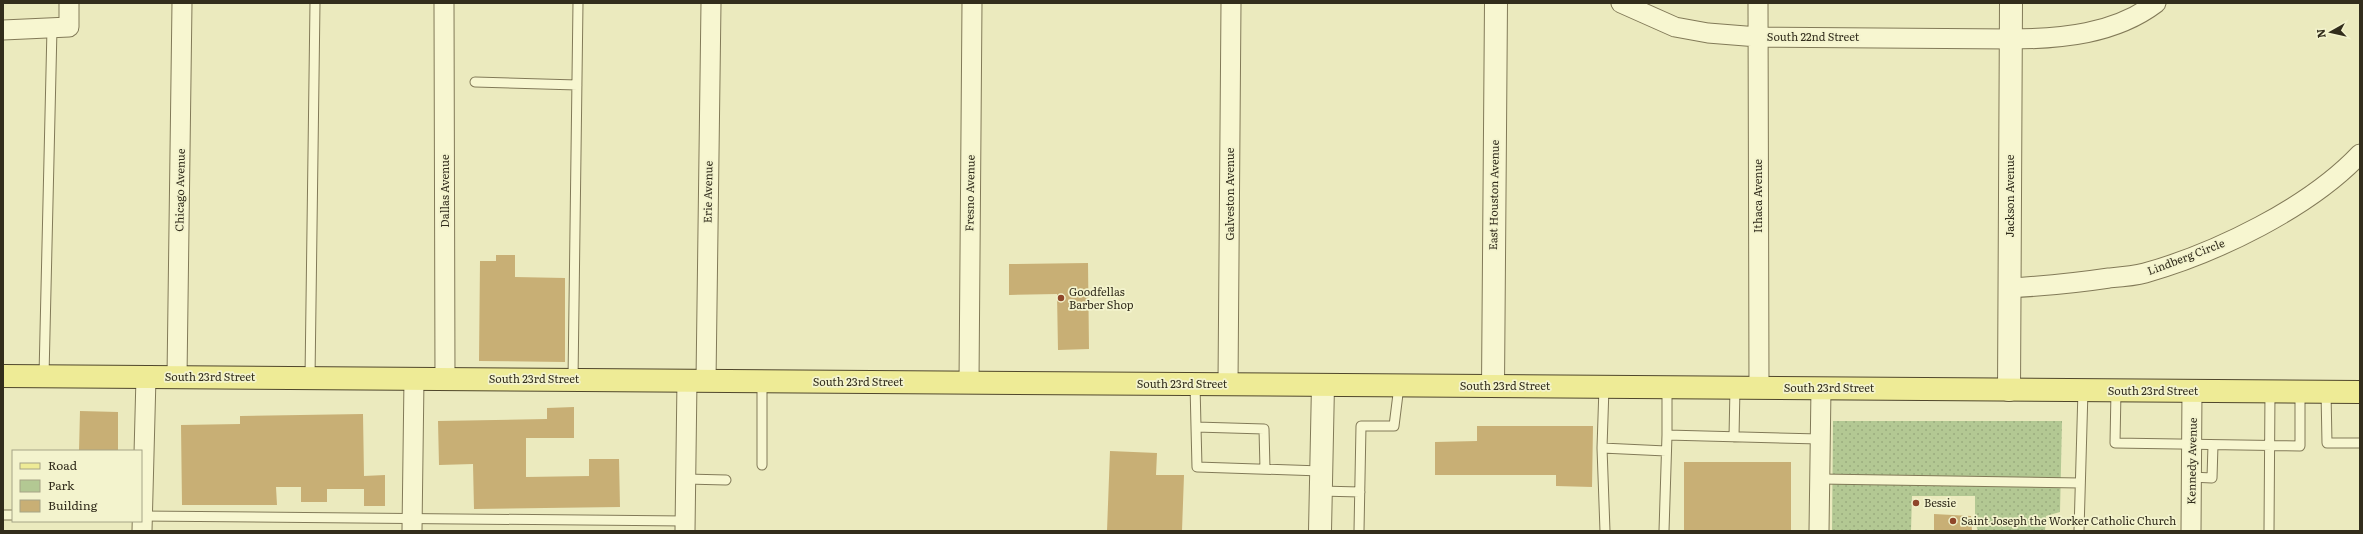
<svg xmlns="http://www.w3.org/2000/svg" width="2363" height="534" viewBox="0 0 2363 534" font-family="Literata,serif">
<defs>
<pattern id="green-dots" width="8" height="8" patternUnits="userSpaceOnUse"><rect width="8" height="8" fill="#b3c893"/><path d="M2 2h.1M6 6h.1" fill="none" stroke="#9aac7e" stroke-width="1.8" stroke-linecap="round"/></pattern>
</defs>
<rect width="100%" height="100%" fill="#ebeabe"/>
<path fill="url(#green-dots)" d="M 1833,421 L 2062,421 L 2060,512 L 2046,516 L 2045,531 L 1978,531 L 1975,522 L 1975,496 L 1912,496 L 1911,531 L 1832,531 Z"/>
<path fill="#c8af75" d="M 496,255 L 515,255 L 515,277 L 565,278 L 565,362 L 479,361 L 480,261 L 496,261 Z
M 1088,263 L 1089,349 L 1058,350 L 1057,294 L 1009,295 L 1009,264 Z
M 574,407 L 574,438 L 526,438 L 526,477 L 589,476 L 589,459 L 619,459 L 620,507 L 474,509 L 473,464 L 439,465 L 438,421 L 547,419 L 547,408 Z
M 80,411 L 118,412 L 118,451 L 79,451 Z
M 363,414 L 364,476 L 385,475 L 385,506 L 364,506 L 364,489 L 327,489 L 327,502 L 301,502 L 301,487 L 276,487 L 277,505 L 182,505 L 181,425 L 240,424 L 240,416 Z
M 1477,426 L 1593,426 L 1592,487 L 1556,486 L 1556,475 L 1435,475 L 1435,442 L 1477,441 Z
M 1110,451 L 1157,453 L 1156,475 L 1184,475 L 1182,531 L 1107,531 Z
M 1684,462 L 1791,462 L 1791,531 L 1684,531 Z
M 1934,514 L 1971,516 L 1972,531 L 1934,531 Z"/>
<g fill="none" stroke-linecap="round" stroke-linejoin="round">
<g stroke="#827a58" stroke-width="11">
<path id="service" d="M 475,82 L 577,85
M 44,376 L 52,28
M 310,378 L 315,3
M 573,380 L 578,3
M 762,381 L 762,465
M 1195,384 L 1196,427
M 1604,387 L 1602,448 L 1666,451
M 2116,391 L 2115,443 L 2300,446 L 2300,392
M 2326,392 L 2327,443 L 2360,443
M 1667,435 L 1667,387
M 1734,437 L 1735,388
M 1602,448 L 1605,531
M 1265,469 L 1264,429 L 1196,427 L 1197,467 L 1321,471
M 2191,477 L 2212,478 L 2213,445
M 686,479 L 726,480
M 1820,479 L 2080,483
M 1320,491 L 1360,492
M 3,515 L 13,515
M 141,516 L 685,521
M 1359,531 L 1361,426 L 1394,426 L 1399,386
M 1664,531 L 1667,435 L 1820,439
M 2079,531 L 2083,390
M 2269,531 L 2270,392"/>
</g>
<g stroke="#827a58" stroke-width="21">
<path id="minor" d="M 444,3 L 445,379
M 1621,3 L 1675,27 L 1708,33 L 1758,37 L 2011,39 C 2061,39 2115,34 2156,3
M 1758,3 L 1759,388
M 3,30 L 69,27 L 69,3
M 2010,288 C 2043,286 2076,283 2109,278 C 2121,277 2134,276 2145,273 C 2216,253 2309,208 2360,154
M 177,377 L 182,3
M 706,381 L 711,3
M 969,383 L 972,3
M 1228,384 L 1231,3
M 142,531 L 146,377
M 412,531 L 414,379
M 685,531 L 687,380
M 1819,531 L 1821,388
M 2191,531 L 2192,391"/>
</g>
<g stroke="#827a58" stroke-width="24">
<path id="tertiary" d="M 1493,386 L 1496,3
M 2009,390 L 2011,3
M 1320,531 L 1323,385"/>
</g>
<g stroke="#50472c" stroke-width="24">
<path id="primary" d="M 3,376 L 2360,392"/>
</g>
<use href="#service" stroke="#f7f6d0" stroke-width="9"/>
<use href="#minor" stroke="#f7f6d0" stroke-width="19"/>
<use href="#tertiary" stroke="#f7f6d0" stroke-width="22"/>
<use href="#primary" stroke="#eeeb96" stroke-width="22"/>
</g>
<g fill="#8f462a" stroke="#f3f3cd" stroke-width="1.5">
<circle cx="1061" cy="298" r="4"/>
<circle cx="1916" cy="503" r="4"/>
<circle cx="1953" cy="521" r="4"/>
</g>
<g text-anchor="middle" stroke-width="3.5" stroke-linejoin="round" paint-order="stroke">
<g font-size="11" fill="#322d1c" stroke="#f3f3cd">
<text x="1813" y="41">South 22nd Street</text>
<text transform="translate(180 190) rotate(-89)" y="4">Chicago Avenue</text>
<text transform="translate(445 191) rotate(-90)" y="4">Dallas Avenue</text>
<text transform="translate(708 192) rotate(-89)" y="4">Erie Avenue</text>
<text transform="translate(970 193) rotate(-89)" y="4">Fresno Avenue</text>
<text transform="translate(1230 194) rotate(-90)" y="4">Galveston Avenue</text>
<text transform="translate(1494 195) rotate(-89)" y="4">East Houston Avenue</text>
<text transform="translate(1758 196) rotate(-90)" y="4">Ithaca Avenue</text>
<text transform="translate(2010 196) rotate(-90)" y="4">Jackson Avenue</text>
<text transform="translate(2186 257) rotate(-21)" y="4">Lindberg Circle</text>
<text x="210" y="381">South 23rd Street</text>
<text x="534" y="383">South 23rd Street</text>
<text x="858" y="386">South 23rd Street</text>
<text x="1182" y="388">South 23rd Street</text>
<text x="1505" y="390">South 23rd Street</text>
<text x="1829" y="392">South 23rd Street</text>
<text x="2153" y="395">South 23rd Street</text>
<text transform="translate(2192 461) rotate(-89)" y="4">Kennedy Avenue</text>
</g>
<g font-size="11" fill="#322d1c" stroke="#f3f3cd" text-anchor="start">
<text x="1069" y="296">Goodfellas<tspan x="1069" dy="13">Barber Shop</tspan></text>
<text x="1924" y="507">Bessie</text>
<text x="1961" y="525">Saint Joseph the Worker Catholic Church</text>
</g>
</g>
<rect width="2363" height="534" fill="none" stroke="#322d1c" stroke-width="8"/>
<rect x="12" y="450" width="130" height="72" fill="#f3f3cd" stroke="#a6a486"/>
<rect x="20" y="463" width="20" height="6" fill="#eeeb96" stroke="#a6a486"/>
<text x="48" y="470" font-size="12" fill="#322d1c">Road</text>
<rect x="20" y="480" width="20" height="12" fill="#b3c893" stroke="#a6a486"/>
<text x="48" y="490" font-size="12" fill="#322d1c">Park</text>
<rect x="20" y="500" width="20" height="12" fill="#c8af75" stroke="#a6a486"/>
<text x="48" y="510" font-size="12" fill="#322d1c">Building</text>
<g transform="translate(2331 32) rotate(262)" stroke="#f3f3cd" stroke-width="3" paint-order="stroke">
<path d="M0-3L7 15L0 10L-7 15Z" fill="#322d1c"/>
<text y="-6" font-size="11" font-weight="bold" text-anchor="middle" fill="#322d1c">N</text>
</g>
</svg>
